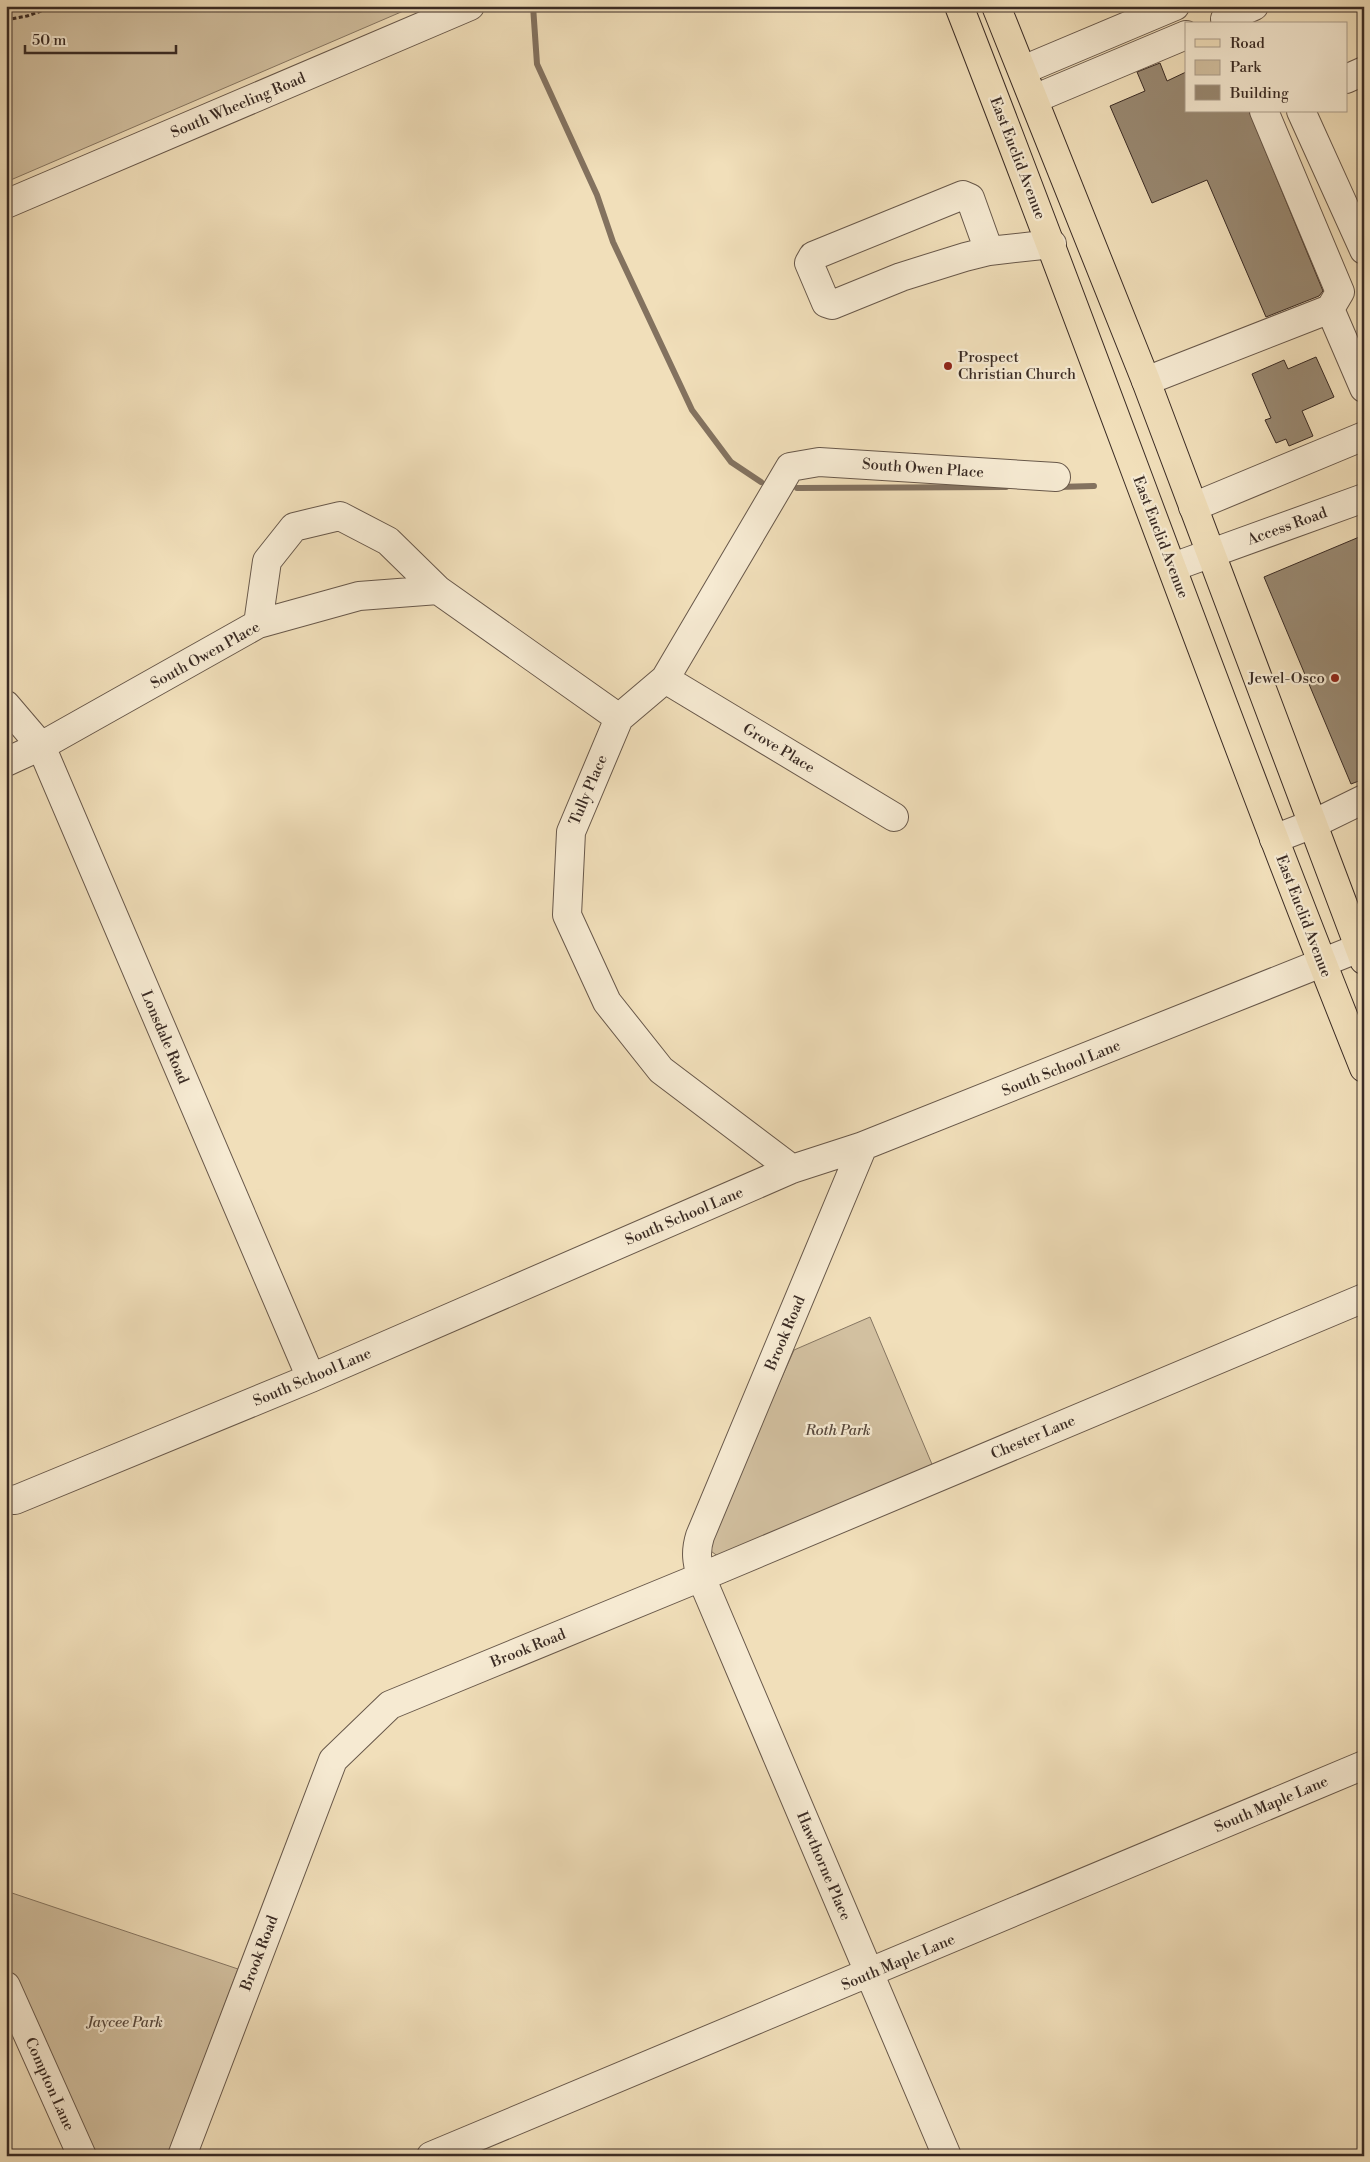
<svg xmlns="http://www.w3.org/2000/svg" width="1370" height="2162" viewBox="0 0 1370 2162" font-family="'Libre Bodoni',serif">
<rect width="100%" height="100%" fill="#f1dfba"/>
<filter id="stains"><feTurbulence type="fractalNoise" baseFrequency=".004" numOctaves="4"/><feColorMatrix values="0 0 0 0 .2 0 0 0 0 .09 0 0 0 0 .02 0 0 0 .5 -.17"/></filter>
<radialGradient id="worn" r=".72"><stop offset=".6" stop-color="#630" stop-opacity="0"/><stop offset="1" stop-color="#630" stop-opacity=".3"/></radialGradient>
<path fill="#d2c0a0" stroke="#867662" d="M 17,6 L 415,6 L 6,182 L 6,13 Z
M 870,1317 L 934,1469 L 719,1557 L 708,1549 L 709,1541 L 794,1350 Z
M 6,1891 L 238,1969 L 168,2156 L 88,2156 L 6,1964 Z"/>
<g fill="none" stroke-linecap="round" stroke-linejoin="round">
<path stroke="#83725f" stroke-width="6" d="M 533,6 L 537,64 L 597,195 L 613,242 L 692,410 L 731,462 L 761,482
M 1058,487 L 1094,486
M 797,488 L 1006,487"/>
</g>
<path fill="#998972" stroke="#3a2b24" d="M 1160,63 L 1167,81 L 1186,72 L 1186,111 L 1249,111 L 1323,291 L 1319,296 L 1266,317 L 1207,180 L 1152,203 L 1110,106 L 1145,91 L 1137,72 Z
M 1316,357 L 1334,397 L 1302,411 L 1313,436 L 1289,446 L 1286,439 L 1276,443 L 1265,420 L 1271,418 L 1252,374 L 1284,360 L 1288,369 Z
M 1364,535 L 1364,779 L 1351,784 L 1264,577 Z"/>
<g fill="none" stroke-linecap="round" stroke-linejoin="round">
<g stroke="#68584a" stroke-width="30">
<path id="minor" d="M 1225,19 L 1254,6
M 1023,70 L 1175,6
M 1346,79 L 1364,71
M 1034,99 L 1186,35
M 1264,111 L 1340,292 L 1330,309
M 1301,111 L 1364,250
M 6,204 L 470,6
M 989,251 L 970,198 L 963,195 L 813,256 L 809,263 L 826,303 L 832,305 L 901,277 L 965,257 L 989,251 L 1052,244
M 1146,381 L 1330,309 L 1364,388
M 1193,507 L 1364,436
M 1173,567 L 1364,498
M 258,624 L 267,561 L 294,527 L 340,516 L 388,541 L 438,590 L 619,718
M 665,679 L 894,817
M 6,705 L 41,746 L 311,1378
M 6,762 L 41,746 L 258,624 L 359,596 L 438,590
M 1274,839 L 1313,824 L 1364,799
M 863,1146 L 700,1536 C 695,1552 697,1562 701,1577 L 947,2156
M 792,1169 L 661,1070 L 607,1002 L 567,915 L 571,832 L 619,718 L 665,679 L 790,467 L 819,462 L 1056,477
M 6,1499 L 15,1500 L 311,1378 L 792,1169 L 863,1146 L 1359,948
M 6,1986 L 82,2156
M 182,2156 L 333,1760 L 390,1705 L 701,1577 L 1364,1298
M 431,2156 L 1364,1765"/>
</g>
<g stroke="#3a2b24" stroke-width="30">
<path id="major" d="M 959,6 C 1097,359 1223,716 1364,1068
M 996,6 L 1146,381 L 1364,960"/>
</g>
<path stroke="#3a2b24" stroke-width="3" stroke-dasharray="4 2.5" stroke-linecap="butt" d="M 6,20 L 27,16 L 56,6"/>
<use href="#minor" stroke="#f6ead2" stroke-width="28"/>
<use href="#major" stroke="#f1dfba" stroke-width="28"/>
</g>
<g fill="#8f2418" stroke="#f6ead2" stroke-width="2">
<circle cx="948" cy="366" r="5"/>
<circle cx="1335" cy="678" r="5"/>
</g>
<g text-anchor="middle" stroke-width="4.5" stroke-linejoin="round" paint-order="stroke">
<g font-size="15" fill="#3a2b24" stroke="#f6ead2">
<text transform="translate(238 105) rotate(-23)" y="5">South Wheeling Road</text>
<text transform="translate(1018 158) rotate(69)" y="5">East Euclid Avenue</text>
<text transform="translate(923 468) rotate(4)" y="5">South Owen Place</text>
<text transform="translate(1287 526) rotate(-20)" y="5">Access Road</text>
<text transform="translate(1161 537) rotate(69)" y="5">East Euclid Avenue</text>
<text transform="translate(205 655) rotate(-29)" y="5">South Owen Place</text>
<text transform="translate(779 748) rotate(31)" y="5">Grove Place</text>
<text transform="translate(588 790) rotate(-67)" y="5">Tully Place</text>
<text transform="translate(1304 916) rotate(69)" y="5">East Euclid Avenue</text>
<text transform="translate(165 1037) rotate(67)" y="5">Lonsdale Road</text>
<text transform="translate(1061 1068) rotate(-22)" y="5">South School Lane</text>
<text transform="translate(684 1216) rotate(-23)" y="5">South School Lane</text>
<text transform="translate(785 1333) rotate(-67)" y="5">Brook Road</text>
<text transform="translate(312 1377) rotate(-23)" y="5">South School Lane</text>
<text transform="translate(1033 1437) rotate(-23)" y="5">Chester Lane</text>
<text transform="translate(528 1648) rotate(-22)" y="5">Brook Road</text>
<text transform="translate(1271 1804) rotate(-23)" y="5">South Maple Lane</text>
<text transform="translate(824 1866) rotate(67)" y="5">Hawthorne Place</text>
<text transform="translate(259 1953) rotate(-69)" y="5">Brook Road</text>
<text transform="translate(898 1962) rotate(-23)" y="5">South Maple Lane</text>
<text transform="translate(50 2084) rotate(66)" y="5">Compton Lane</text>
</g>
<g font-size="15" fill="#3a2b24" stroke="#f6ead2" text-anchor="start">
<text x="958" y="362">Prospect<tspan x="958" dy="17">Christian Church</tspan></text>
<text x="1325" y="683" text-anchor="end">Jewel-Osco</text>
</g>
<g font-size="15" font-style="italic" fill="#58493d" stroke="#f6ead2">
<text x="838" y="1435">Roth Park</text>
<text x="125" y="2027">Jaycee Park</text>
</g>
</g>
<rect width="1370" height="2162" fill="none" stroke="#f1dfba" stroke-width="25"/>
<rect x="8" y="8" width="1355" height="2147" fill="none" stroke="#3a2b24" stroke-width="2.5"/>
<rect x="12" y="12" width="1345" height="2137" fill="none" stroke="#3a2b24"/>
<rect x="1185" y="22" width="162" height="90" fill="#f6ead2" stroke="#ab9e8c"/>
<rect x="1195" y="39" width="25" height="8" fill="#f1dfba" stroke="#ab9e8c"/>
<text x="1230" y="48" font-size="15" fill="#3a2b24">Road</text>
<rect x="1195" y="60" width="25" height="15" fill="#d2c0a0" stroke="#ab9e8c"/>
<text x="1230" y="72" font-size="15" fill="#3a2b24">Park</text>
<rect x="1195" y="85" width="25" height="15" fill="#998972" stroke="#ab9e8c"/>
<text x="1230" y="98" font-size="15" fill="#3a2b24">Building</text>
<path d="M25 45v8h151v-8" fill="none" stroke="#3a2b24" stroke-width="2.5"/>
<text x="32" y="45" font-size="15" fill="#3a2b24" stroke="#f6ead2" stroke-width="4" paint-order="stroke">50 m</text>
<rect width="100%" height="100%" filter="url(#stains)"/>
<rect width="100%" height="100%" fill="url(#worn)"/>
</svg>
